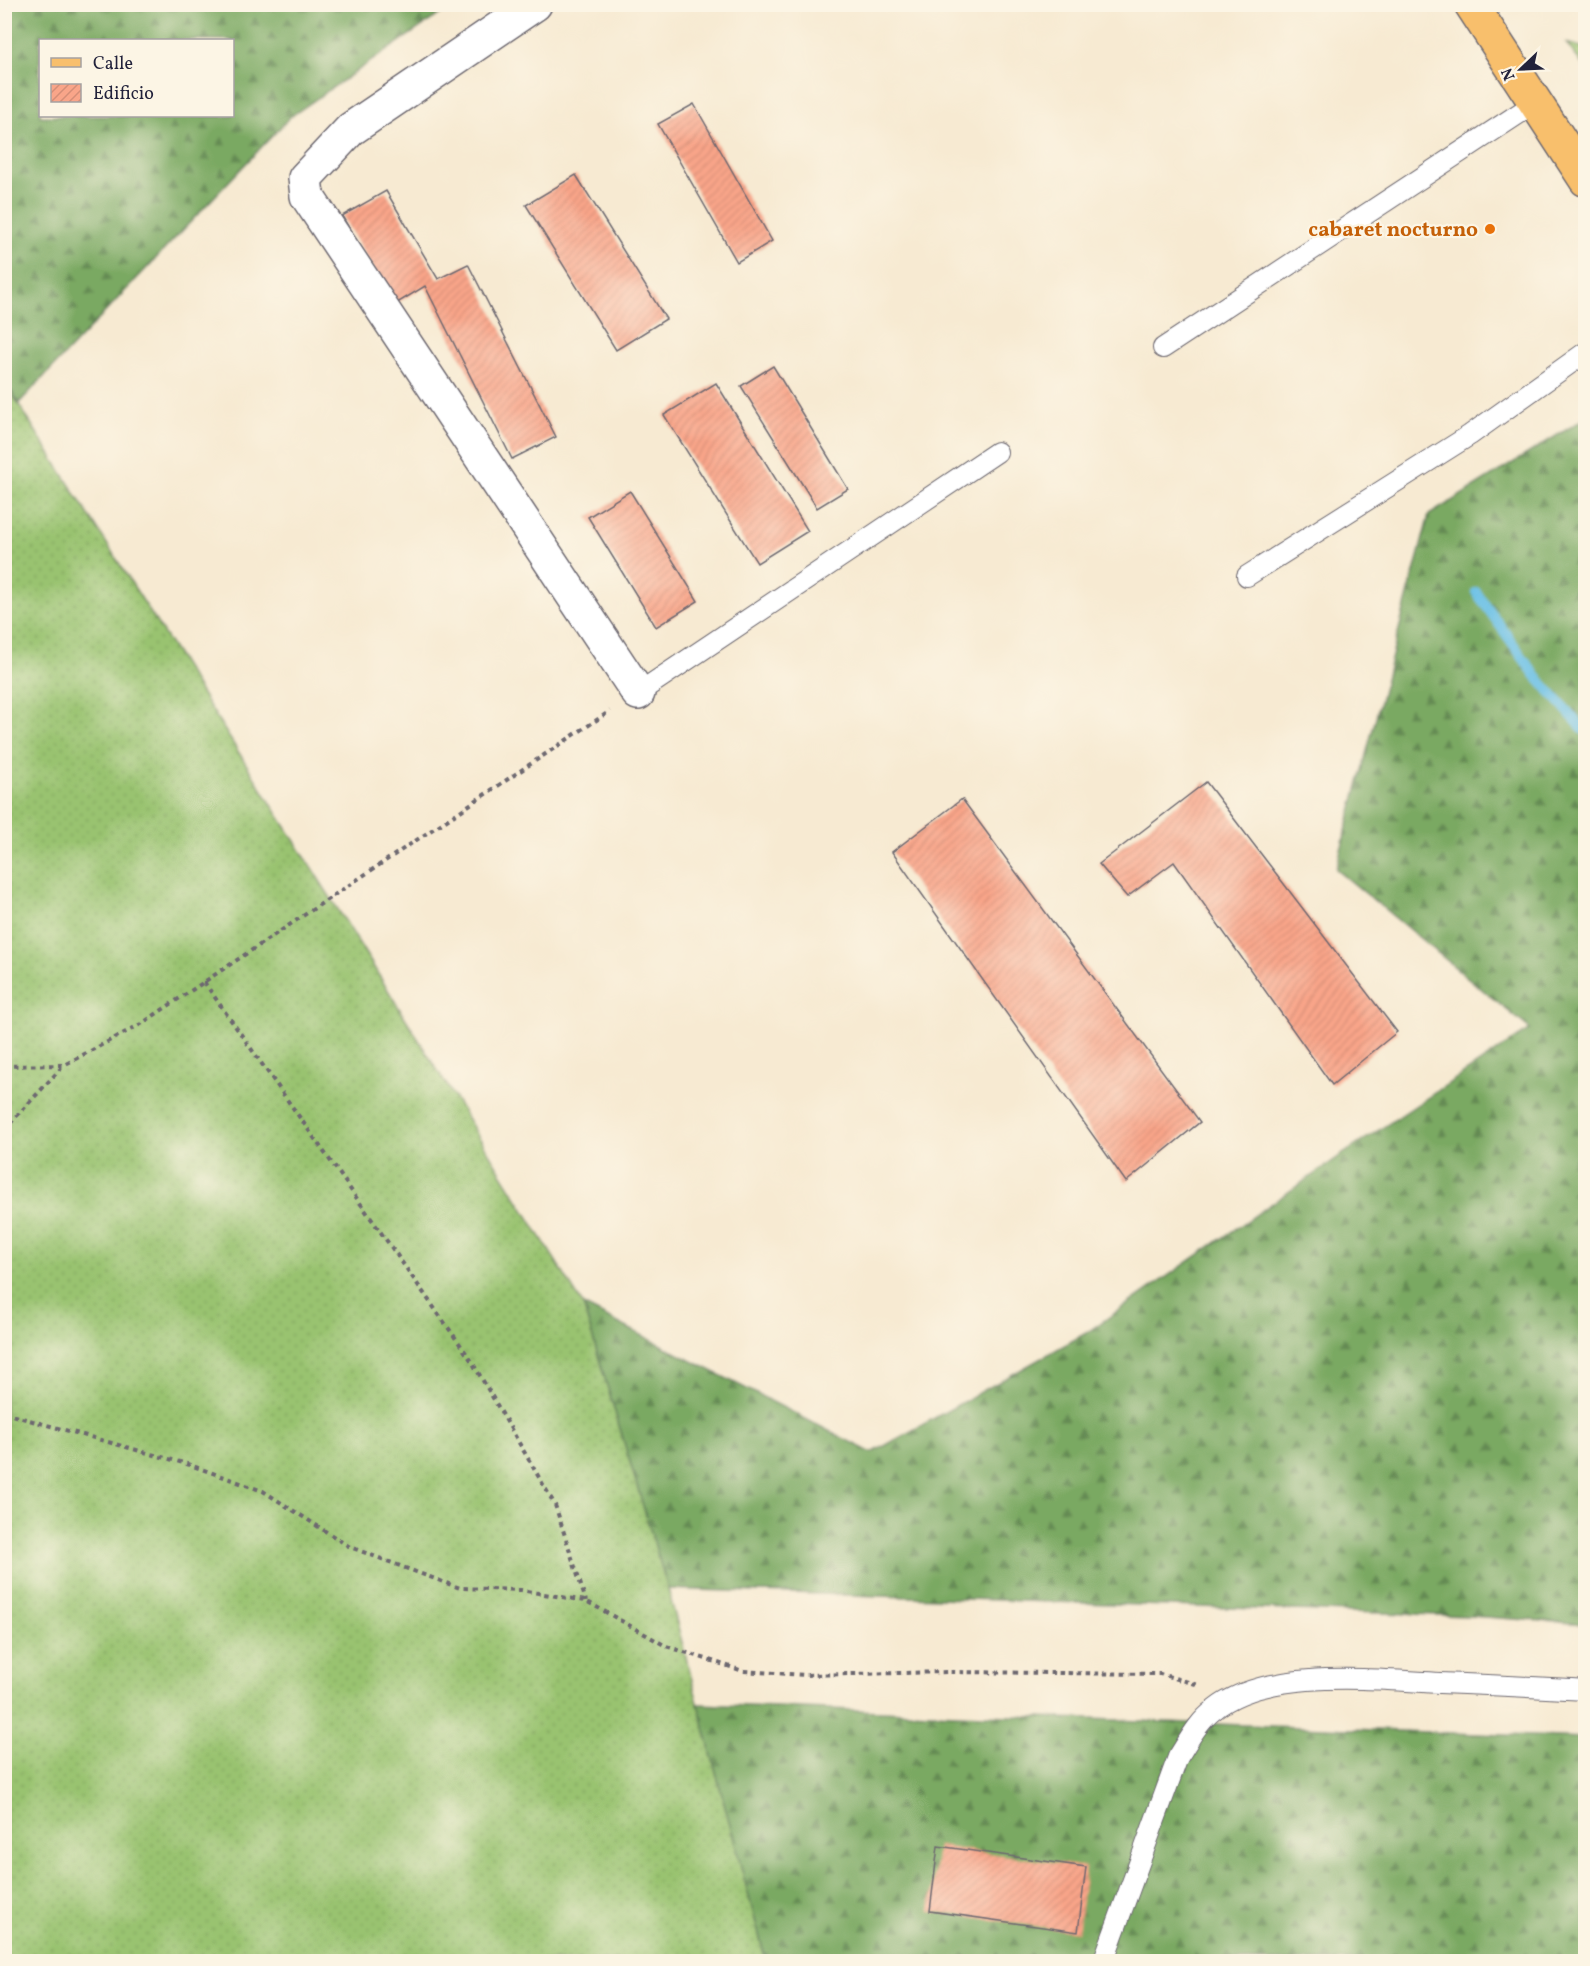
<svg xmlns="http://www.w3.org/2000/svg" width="1590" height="1966" viewBox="0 0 1590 1966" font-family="Vollkorn,serif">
<defs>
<pattern id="grass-dots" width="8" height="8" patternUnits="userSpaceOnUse" patternTransform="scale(1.5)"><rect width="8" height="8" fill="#99c370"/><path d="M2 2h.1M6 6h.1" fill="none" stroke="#84a762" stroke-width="1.8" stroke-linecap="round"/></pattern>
<pattern id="forest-firs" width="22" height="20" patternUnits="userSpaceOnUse" patternTransform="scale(1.5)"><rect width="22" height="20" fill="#7aa962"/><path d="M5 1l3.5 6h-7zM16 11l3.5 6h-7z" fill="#648952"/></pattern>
<pattern id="building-hatch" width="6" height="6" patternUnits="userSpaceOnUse" patternTransform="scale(1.5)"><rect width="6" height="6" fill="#f9a589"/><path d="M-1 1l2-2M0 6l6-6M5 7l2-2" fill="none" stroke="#d58e77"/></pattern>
</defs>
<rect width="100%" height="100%" fill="#fcf5e5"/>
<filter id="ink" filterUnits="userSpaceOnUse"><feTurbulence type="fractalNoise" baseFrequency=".0167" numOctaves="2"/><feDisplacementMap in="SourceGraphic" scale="12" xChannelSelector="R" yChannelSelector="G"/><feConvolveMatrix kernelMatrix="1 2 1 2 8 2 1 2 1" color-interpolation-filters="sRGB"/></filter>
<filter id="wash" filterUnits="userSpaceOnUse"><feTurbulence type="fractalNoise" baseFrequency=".008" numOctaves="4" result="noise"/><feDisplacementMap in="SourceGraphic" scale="24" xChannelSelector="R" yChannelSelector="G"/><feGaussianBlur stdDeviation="1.35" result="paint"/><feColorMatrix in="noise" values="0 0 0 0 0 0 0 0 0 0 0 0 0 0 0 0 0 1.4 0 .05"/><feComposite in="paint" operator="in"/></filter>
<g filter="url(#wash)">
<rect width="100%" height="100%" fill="#f7ead2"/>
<path fill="url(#grass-dots)" stroke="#5e7256" stroke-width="1.5" d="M 1566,43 L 1585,48 L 1585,68 Z
M 4,381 L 344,919 L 583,1305 L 668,1589 L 766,1961 L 5,1961 Z"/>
<path fill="url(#forest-firs)" stroke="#4e664e" stroke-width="1.5" fill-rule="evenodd" d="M 5,4 L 453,4 L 453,5 L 290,117 L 19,403 L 4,380 ZM 40,40 L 232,40 L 232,116 L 40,116 Z
M 1585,418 L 1585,1624 L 1470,1616 L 668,1589 L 583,1305 L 872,1453 L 1086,1333 L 1340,1156 L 1530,1029 L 1336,869 L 1429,515 Z
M 698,1704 L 1585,1738 L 1585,1961 L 766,1961 Z"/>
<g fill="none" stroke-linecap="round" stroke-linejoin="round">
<path stroke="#69c0e6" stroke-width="10" d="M 1476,592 L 1536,676 L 1586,732"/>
</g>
<g id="blocks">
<path fill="url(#building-hatch)" d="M 694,104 L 772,241 L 737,262 L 658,124 Z
M 576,175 L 666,319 L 616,350 L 526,205 Z
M 386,191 L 438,279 L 468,264 L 556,437 L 512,459 L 425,286 L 394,305 L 342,216 Z
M 773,366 L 848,489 L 817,508 L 741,386 Z
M 716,383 L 808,531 L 757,563 L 664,415 Z
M 630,491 L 698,601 L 656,627 L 588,517 Z
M 1206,782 L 1397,1032 L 1332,1085 L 1174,862 L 1127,897 L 1099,864 Z
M 962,799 L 1200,1122 L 1126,1182 L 892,852 Z
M 938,1846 L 1086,1867 L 1078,1932 L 930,1911 Z"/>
</g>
</g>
<g filter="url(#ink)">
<use href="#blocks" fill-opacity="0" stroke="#6d6870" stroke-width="1.5"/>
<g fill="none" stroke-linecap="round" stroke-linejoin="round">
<g stroke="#6d6870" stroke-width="22">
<path id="service" d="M 1163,348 L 1535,103
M 1247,576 L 1470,435 L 1586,352
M 638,693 L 997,452
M 1103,1962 L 1178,1757 C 1189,1740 1198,1722 1214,1710 C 1266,1667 1376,1680 1440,1683 C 1488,1685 1537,1687 1586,1690"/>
</g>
<g stroke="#6d6870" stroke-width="36">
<path id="minor" d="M 535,4 L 351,129 L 305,178 L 307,196 L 638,693"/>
</g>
<g stroke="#6d6870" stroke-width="36">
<path id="primary" d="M 1471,4 L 1586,180"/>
</g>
<path stroke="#6d6870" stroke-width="4" stroke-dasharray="4.5 4.5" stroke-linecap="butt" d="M 204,982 L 471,1360 L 555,1505 L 586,1601
M 4,1066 L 64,1065 L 141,1024 L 610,711
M 4,1130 L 63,1066
M 4,1413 L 187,1464 L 263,1491 L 350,1547 L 416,1572 L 460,1588 L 521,1590 L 586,1601 L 666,1646 L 743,1671 L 805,1675 L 949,1672 L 1160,1674 L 1199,1685"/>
<use href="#service" stroke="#fff" stroke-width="20"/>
<use href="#minor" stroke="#fff" stroke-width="33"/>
<use href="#primary" stroke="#f8bf6c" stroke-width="33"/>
</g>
</g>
<circle fill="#e8710a" stroke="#fcf5e5" stroke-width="2" cx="1490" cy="229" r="6"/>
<g text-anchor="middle" stroke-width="4.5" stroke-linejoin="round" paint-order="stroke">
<g font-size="21" font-weight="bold" fill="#c56008" stroke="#fcf5e5" text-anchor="end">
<text x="1478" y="236">cabaret nocturno</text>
</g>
</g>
<rect width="1590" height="1966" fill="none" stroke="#fcf5e5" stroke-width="24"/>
<rect x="39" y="39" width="195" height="78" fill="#fcf5e5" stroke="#a5a1a1" stroke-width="1.5"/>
<rect x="51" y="58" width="30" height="9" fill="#f8bf6c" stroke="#a5a1a1" stroke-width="1.5"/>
<text x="93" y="69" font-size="18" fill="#22223b">Calle</text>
<rect x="51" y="84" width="30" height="18" fill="url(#building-hatch)" stroke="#a5a1a1" stroke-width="1.5"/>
<text x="93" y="99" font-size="18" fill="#22223b">Edificio</text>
<g transform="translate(1521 69) rotate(247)" stroke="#fcf5e5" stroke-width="4.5" paint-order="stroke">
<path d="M0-4.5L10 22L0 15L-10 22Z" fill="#22223b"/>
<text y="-9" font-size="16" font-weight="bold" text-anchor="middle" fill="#22223b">N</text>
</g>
</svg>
